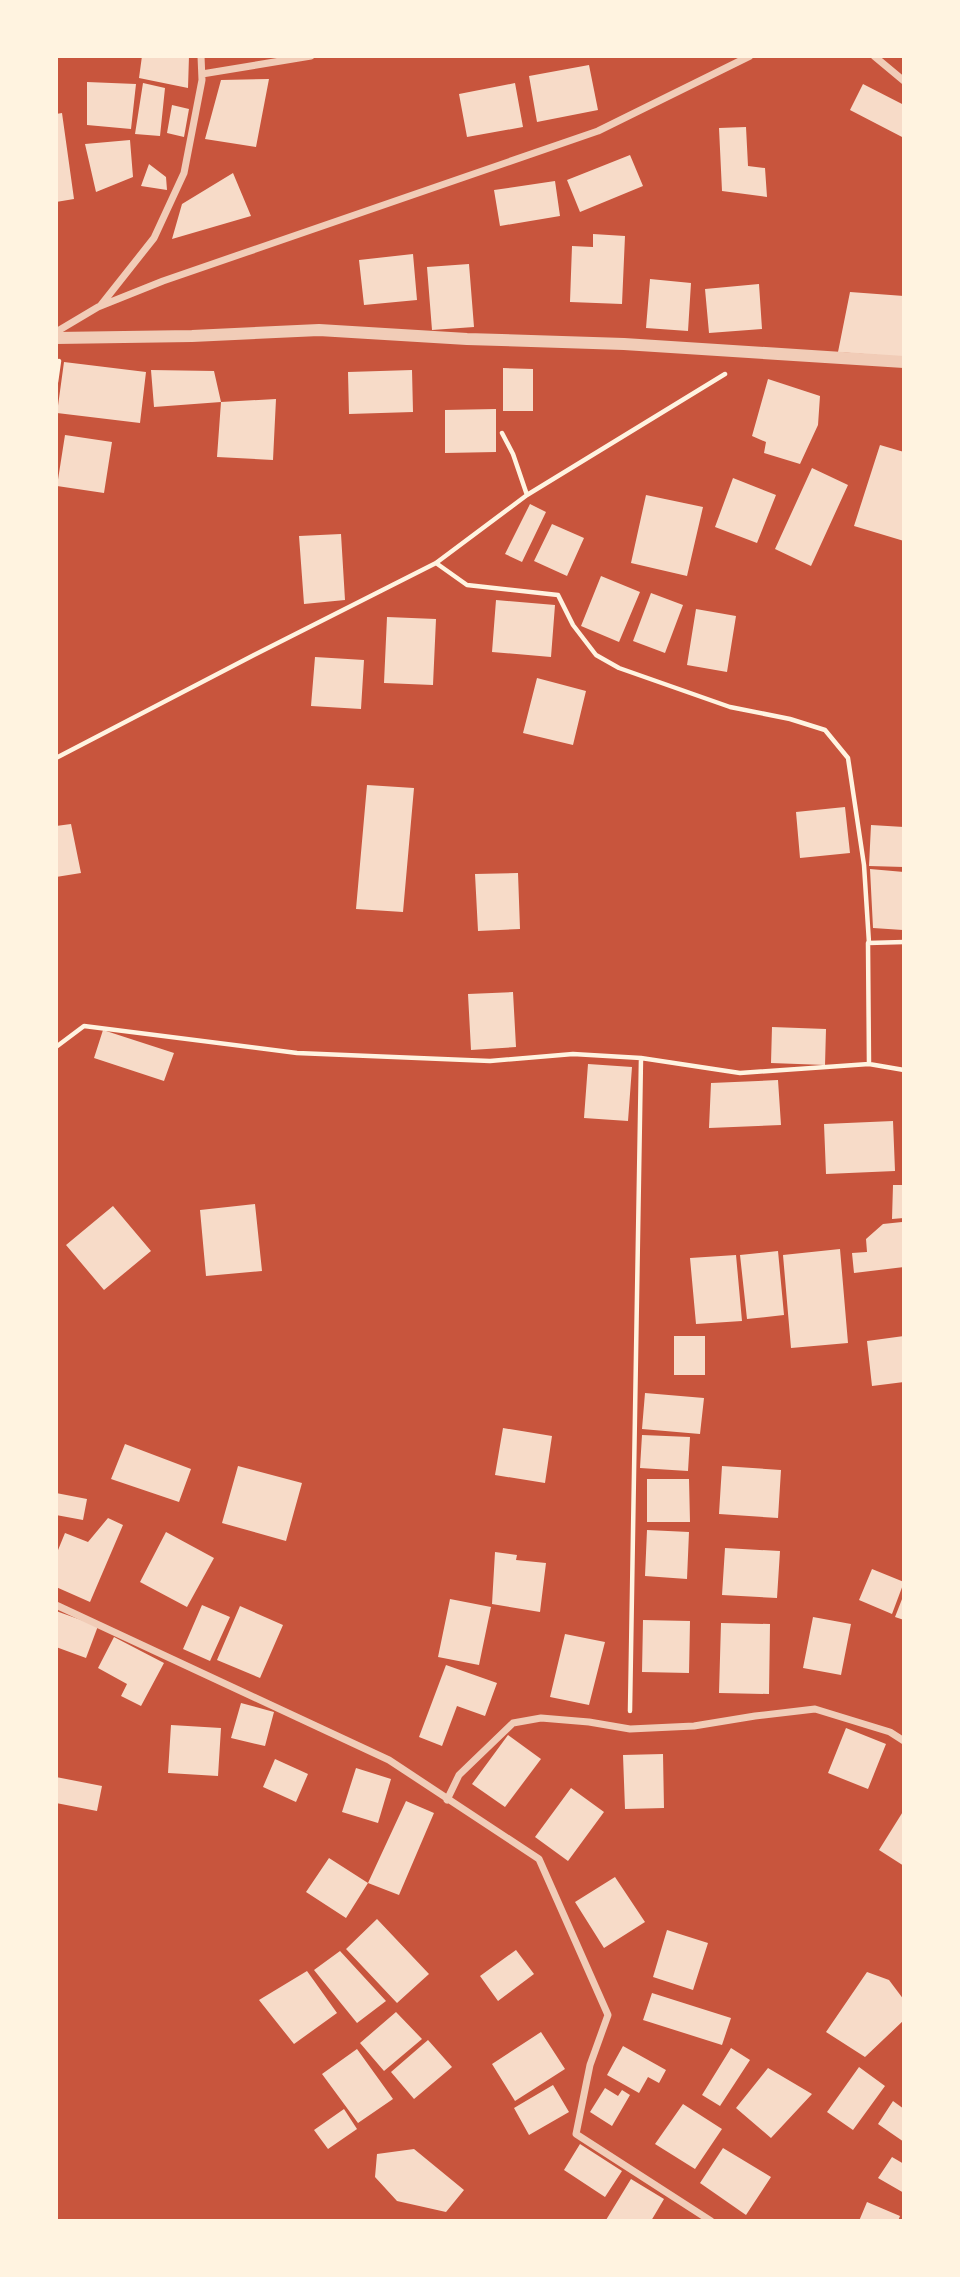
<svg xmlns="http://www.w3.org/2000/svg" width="960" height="2277" viewBox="0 0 960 2277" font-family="Poppins,sans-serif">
<rect width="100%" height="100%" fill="#c8553d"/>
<path fill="#f7dbc8" d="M 142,56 L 189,56 L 188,88 L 139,78 Z
M 589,65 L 598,110 L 537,122 L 529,76 Z
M 269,79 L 256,147 L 205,139 L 221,80 Z
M 87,82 L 136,84 L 131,129 L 87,125 Z
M 143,83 L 165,88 L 160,136 L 135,134 Z
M 515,83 L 523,127 L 467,137 L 459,94 Z
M 863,84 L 904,105 L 904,138 L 850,110 Z
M 172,105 L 189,109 L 184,137 L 167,133 Z
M 62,113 L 74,199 L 56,202 L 56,114 Z
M 746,127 L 748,166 L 765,168 L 767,197 L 722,191 L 719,128 Z
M 130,140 L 133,177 L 96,192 L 85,144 Z
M 630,155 L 643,186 L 580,212 L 567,180 Z
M 149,164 L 166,177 L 167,190 L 141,186 Z
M 233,173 L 251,216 L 172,239 L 182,204 Z
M 555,181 L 560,216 L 500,226 L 494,190 Z
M 593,234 L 625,236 L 622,304 L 570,302 L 572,246 L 593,247 Z
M 413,254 L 417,300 L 364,305 L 359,260 Z
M 469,264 L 474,327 L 432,330 L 427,267 Z
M 650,279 L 691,283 L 688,331 L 646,328 Z
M 759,284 L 762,329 L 709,333 L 705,289 Z
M 850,292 L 904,296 L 904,357 L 838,352 Z
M 64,362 L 146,372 L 140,423 L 57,413 Z
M 503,368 L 533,369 L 533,411 L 503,411 Z
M 151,370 L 214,371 L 221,402 L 154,407 Z
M 412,370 L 413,412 L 349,414 L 348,372 Z
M 768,379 L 820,396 L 818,425 L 800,464 L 764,453 L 766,442 L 752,436 Z
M 276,399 L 273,460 L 217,457 L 221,402 Z
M 496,409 L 496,452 L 445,453 L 445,410 Z
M 65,435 L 112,442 L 104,493 L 57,486 Z
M 880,445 L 904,452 L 904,541 L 854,526 Z
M 812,468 L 848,485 L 811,566 L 775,549 Z
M 733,478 L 776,495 L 757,543 L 715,527 Z
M 646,495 L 703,507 L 687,576 L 631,563 Z
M 530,504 L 546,512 L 522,562 L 505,554 Z
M 552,524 L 584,538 L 567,576 L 534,561 Z
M 341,534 L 345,600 L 304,604 L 299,536 Z
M 601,576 L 640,592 L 619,642 L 581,626 Z
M 651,593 L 683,605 L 665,653 L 633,641 Z
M 496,600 L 555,605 L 551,657 L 492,652 Z
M 696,609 L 736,616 L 727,672 L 687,665 Z
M 387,617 L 436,619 L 433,685 L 384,683 Z
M 315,657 L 364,660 L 361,709 L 311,706 Z
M 537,678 L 586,691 L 573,745 L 523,733 Z
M 367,785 L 414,788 L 403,912 L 356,909 Z
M 845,807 L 850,853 L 800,858 L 796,812 Z
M 71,824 L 81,873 L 56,877 L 56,826 Z
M 871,825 L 904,827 L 904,867 L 869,866 Z
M 870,869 L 904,872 L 903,930 L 873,928 Z
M 518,873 L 520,929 L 478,931 L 475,874 Z
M 513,992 L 516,1047 L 471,1050 L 468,994 Z
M 772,1027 L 826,1029 L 825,1065 L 771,1063 Z
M 103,1030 L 174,1053 L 164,1081 L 94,1058 Z
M 588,1064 L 632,1067 L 628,1121 L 584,1118 Z
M 778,1080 L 781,1125 L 709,1128 L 711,1083 Z
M 893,1121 L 895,1171 L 826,1174 L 824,1124 Z
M 893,1185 L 904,1185 L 904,1218 L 892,1219 Z
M 255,1204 L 262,1271 L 206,1276 L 200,1210 Z
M 113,1206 L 151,1251 L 104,1290 L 66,1245 Z
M 902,1222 L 904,1267 L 854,1273 L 852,1253 L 867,1252 L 866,1239 L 883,1224 Z
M 840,1249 L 848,1343 L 791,1348 L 783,1255 Z
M 778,1251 L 784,1315 L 747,1319 L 740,1255 Z
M 736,1255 L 742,1321 L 696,1324 L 690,1258 Z
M 674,1336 L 705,1336 L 705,1375 L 674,1375 Z
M 904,1336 L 904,1382 L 872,1386 L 867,1341 Z
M 645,1393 L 704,1398 L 700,1434 L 642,1429 Z
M 503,1428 L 552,1436 L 545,1483 L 495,1475 Z
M 642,1435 L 690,1437 L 688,1471 L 640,1468 Z
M 125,1444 L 191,1469 L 179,1502 L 111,1479 Z
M 238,1466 L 302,1483 L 286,1541 L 222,1523 Z
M 722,1466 L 781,1470 L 778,1518 L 719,1514 Z
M 647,1479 L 689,1479 L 690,1522 L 647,1522 Z
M 56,1493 L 87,1499 L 83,1520 L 56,1515 Z
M 108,1518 L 123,1525 L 90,1602 L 56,1587 L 56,1555 L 65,1533 L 88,1542 Z
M 647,1530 L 689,1532 L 687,1579 L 645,1576 Z
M 166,1532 L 214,1558 L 187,1607 L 140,1582 Z
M 725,1548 L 780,1551 L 777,1598 L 722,1595 Z
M 495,1552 L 517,1555 L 516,1560 L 546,1563 L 540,1612 L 492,1604 Z
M 872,1569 L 904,1582 L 892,1614 L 859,1600 Z
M 904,1594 L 904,1620 L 895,1617 Z
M 450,1599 L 491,1607 L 479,1665 L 438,1657 Z
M 202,1605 L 230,1617 L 210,1661 L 183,1649 Z
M 240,1606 L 283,1625 L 260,1678 L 217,1660 Z
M 56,1611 L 98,1626 L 86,1658 L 56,1647 Z
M 813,1617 L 851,1624 L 841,1675 L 803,1668 Z
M 643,1620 L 690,1621 L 689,1673 L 642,1672 Z
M 721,1623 L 770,1624 L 769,1694 L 719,1693 Z
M 565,1634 L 605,1642 L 589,1705 L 550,1697 Z
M 114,1637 L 164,1663 L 141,1706 L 121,1696 L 127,1684 L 98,1668 Z
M 446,1665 L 497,1683 L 485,1716 L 457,1706 L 442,1746 L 419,1737 Z
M 241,1703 L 274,1712 L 265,1746 L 231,1738 Z
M 171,1725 L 221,1728 L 218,1776 L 168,1773 Z
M 846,1728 L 886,1744 L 868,1789 L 828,1773 Z
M 508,1735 L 541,1759 L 505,1807 L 472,1784 Z
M 663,1754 L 664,1808 L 625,1809 L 623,1755 Z
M 275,1759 L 308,1774 L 296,1802 L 263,1787 Z
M 356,1768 L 391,1779 L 378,1823 L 342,1812 Z
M 56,1777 L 102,1786 L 97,1811 L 56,1803 Z
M 571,1788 L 604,1812 L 568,1861 L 535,1837 Z
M 406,1801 L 434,1813 L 399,1895 L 368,1883 Z
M 904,1810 L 904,1866 L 879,1850 Z
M 329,1858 L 368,1883 L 346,1918 L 306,1892 Z
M 615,1877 L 645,1922 L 604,1948 L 575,1902 Z
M 377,1919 L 429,1974 L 397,2003 L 346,1949 Z
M 667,1930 L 708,1943 L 693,1990 L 653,1977 Z
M 516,1950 L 534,1974 L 498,2001 L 480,1976 Z
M 340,1951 L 386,2001 L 357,2023 L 314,1970 Z
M 307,1971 L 337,2013 L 294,2044 L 259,2000 Z
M 867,1972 L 889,1980 L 904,2000 L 904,2020 L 865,2057 L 826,2032 Z
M 652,1993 L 731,2018 L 722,2045 L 643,2020 Z
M 396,2012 L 422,2039 L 384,2071 L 360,2043 Z
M 541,2032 L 565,2069 L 515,2101 L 492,2064 Z
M 428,2040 L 452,2067 L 414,2099 L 391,2072 Z
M 623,2046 L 666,2070 L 659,2083 L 648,2077 L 639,2093 L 607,2075 Z
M 731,2048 L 750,2060 L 720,2106 L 702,2095 Z
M 357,2049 L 393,2099 L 358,2123 L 322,2074 Z
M 859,2067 L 885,2086 L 853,2130 L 827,2112 Z
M 768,2068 L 812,2094 L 771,2138 L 736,2108 Z
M 553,2085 L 569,2112 L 529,2135 L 514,2108 Z
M 605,2088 L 618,2096 L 622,2090 L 630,2095 L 612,2126 L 590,2112 Z
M 893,2101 L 904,2109 L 904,2142 L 878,2124 Z
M 683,2104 L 722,2129 L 695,2169 L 655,2144 Z
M 344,2109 L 357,2129 L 328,2149 L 314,2130 Z
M 580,2144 L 622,2171 L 605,2197 L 564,2170 Z
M 723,2148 L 771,2177 L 746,2215 L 700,2183 Z
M 414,2149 L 464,2190 L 446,2212 L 397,2201 L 375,2177 L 377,2154 Z
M 892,2157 L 904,2164 L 904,2193 L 878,2178 Z
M 631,2179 L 664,2199 L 651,2221 L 608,2221 L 606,2220 Z
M 867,2202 L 900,2216 L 898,2221 L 859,2221 Z"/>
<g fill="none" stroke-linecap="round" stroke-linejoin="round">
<path stroke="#fff3e0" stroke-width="4.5" d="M 56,382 L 59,361
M 502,433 L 513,454 L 527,495
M 436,563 L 467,585 L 558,595 L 573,625 L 596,655 L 619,668 L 730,707 L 790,719 L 825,730 L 848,758 L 864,865 L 869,943
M 56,758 L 254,655 L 436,563 L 527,495 L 725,374
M 56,1047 L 84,1026 L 297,1053 L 490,1061 L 573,1054 L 641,1058 L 740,1073 L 869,1064 L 868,943 L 904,942
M 869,1064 L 904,1070
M 630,1711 L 641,1058"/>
<path stroke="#f1ccb7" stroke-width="7" d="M 874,56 L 904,81
M 202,74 L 311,56
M 101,305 L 154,238 L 184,173 L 202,80 L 201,56
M 56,332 L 98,307 L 163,281 L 598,131 L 750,56
M 56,1605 L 389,1760 L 539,1859 L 608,2015 L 590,2065 L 576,2134 L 711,2221
M 447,1800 L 459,1775 L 513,1723 L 541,1718 L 589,1722 L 630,1729 L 694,1726 L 755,1716 L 815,1709 L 890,1732 L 904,1741"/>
<path stroke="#f1ccb7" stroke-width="12" d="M 56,338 L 192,336 L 319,330 L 467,339 L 624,344 L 904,362"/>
</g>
<rect width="960" height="2277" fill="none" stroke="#fff3e0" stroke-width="116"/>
</svg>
